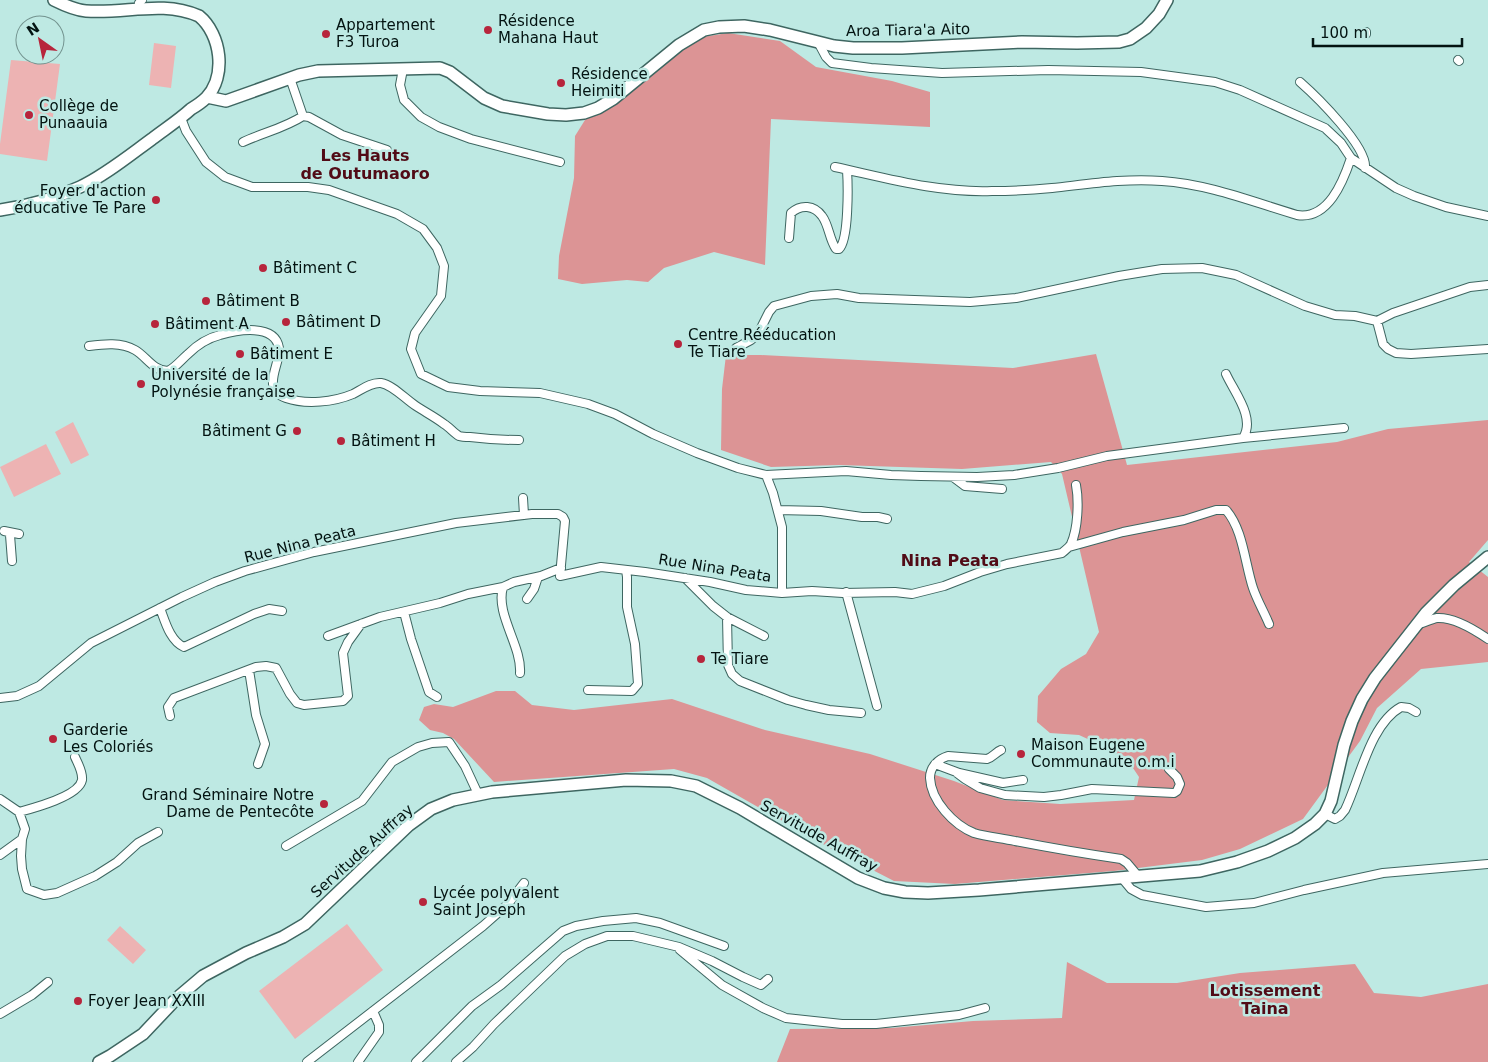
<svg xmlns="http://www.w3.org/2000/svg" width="1488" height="1062" viewBox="0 0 1488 1062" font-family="'DejaVu Sans',sans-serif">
<rect width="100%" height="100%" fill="#bee9e3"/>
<path fill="#edb3b3" d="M 154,43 L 176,46 L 171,88 L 149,85 Z
M 11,60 L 60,64 L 47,161 L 0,154 L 0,144 Z
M 73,422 L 89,455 L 71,464 L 55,432 Z
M 46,444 L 61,474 L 14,497 L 0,467 Z
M 347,924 L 383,970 L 295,1039 L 259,991 Z
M 120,926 L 146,950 L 133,964 L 107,940 Z"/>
<path fill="#dc9495" d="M 728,33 L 780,41 L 816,67 L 892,81 L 930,92 L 930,127 L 771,119 L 765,265 L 714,252 L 664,268 L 648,282 L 627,280 L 582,284 L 558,279 L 559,256 L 574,178 L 575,136 L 585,120 L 661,68 L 696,38 Z
M 1096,354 L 1127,465 L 1337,442 L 1388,429 L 1488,420 L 1488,540 L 1469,562 L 1488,577 L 1488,662 L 1421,669 L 1377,708 L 1360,741 L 1303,819 L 1240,849 L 1202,860 L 1114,871 L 955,884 L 894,881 L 828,847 L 707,778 L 674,769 L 494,782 L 454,739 L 443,733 L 430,730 L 419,720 L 424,707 L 434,704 L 453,707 L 496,691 L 515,691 L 532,705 L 574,710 L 672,699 L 765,730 L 870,754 L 954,781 L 1003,800 L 1060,804 L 1134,800 L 1139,777 L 1127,759 L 1103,746 L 1079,735 L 1050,733 L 1037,722 L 1038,696 L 1061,669 L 1086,654 L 1099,632 L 1062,474 L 1051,462 L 962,469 L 839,465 L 771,467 L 721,450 L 722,389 L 726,355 L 761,355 L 1013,368 Z
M 1067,962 L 1107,983 L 1177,983 L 1240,973 L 1355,964 L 1374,993 L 1421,997 L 1488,984 L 1488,1062 L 777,1062 L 790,1029 L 891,1028 L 973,1021 L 1062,1018 Z"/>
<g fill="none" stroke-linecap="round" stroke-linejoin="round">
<g stroke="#3e6661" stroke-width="10">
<path id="street" d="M 139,3 L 142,0
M 1366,34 L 1366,32
M 818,42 L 826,57 L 832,63 L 871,68 L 942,73 L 1048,70 L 1141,72 L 1215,82 L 1240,90 L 1325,128 L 1341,143 L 1351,158 L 1396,188 L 1414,196 L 1446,207 L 1488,216
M 1458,60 L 1459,61
M 403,69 L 400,85 L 404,100 L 421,117 L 439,127 L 471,139 L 560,162
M 290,78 L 303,116 L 309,117 L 342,135 L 387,150
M 1300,82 C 1316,96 1368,147 1365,168
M 243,142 C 262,133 285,128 303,116
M 835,167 C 886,178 938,193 992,191 C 1012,191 1032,190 1052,188 C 1089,184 1125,178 1162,181 C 1208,184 1253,202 1297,215 C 1328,220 1343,182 1351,158
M 789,238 L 791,213 C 801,204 814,205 822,216 C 829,225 829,239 836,249 L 839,249 C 849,240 848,185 847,170
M 1377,321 L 1383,344 L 1388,349 L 1396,353 L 1411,354 L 1488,349
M 89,346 C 104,344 121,342 135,350 C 146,356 153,371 168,371 C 176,367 181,360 188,354 C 197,345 208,338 220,335 C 237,330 275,323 279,348 C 281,364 260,389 286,398 C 306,405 334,402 353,394 C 361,390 371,382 381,383 C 393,385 405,399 416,406 C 425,412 435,417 444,424 C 449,427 454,433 459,436 C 462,437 467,437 470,437 C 487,439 503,440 519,440
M 736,348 L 751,340 L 758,334 L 769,312 L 774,306 L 811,296 L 837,294 L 859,298 L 970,302 L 1016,298 L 1119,276 L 1162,269 L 1202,268 L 1236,275 L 1305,306 L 1335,315 L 1355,316 L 1377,321 L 1393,313 L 1470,287 L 1488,285
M 1243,438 L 1344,428
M 766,475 L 846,471 L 891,475 L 921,476 L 977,477 L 1014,475 L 1058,468 L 1107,456 L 1243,438 C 1256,418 1234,392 1226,374
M 953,477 L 965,486 L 1002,489
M 523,498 L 524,515
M 778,510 L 821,511 L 862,517 L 878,517 L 887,519
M 4,531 L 19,534
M 5,531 L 8,532 L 10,535 L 12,561
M 1069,547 L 1123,532 L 1184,520 L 1216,510 L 1226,510 C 1243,529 1245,564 1253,588 C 1257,600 1264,612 1269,624
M 685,578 L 713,606 L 727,617 L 764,636
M 503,587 C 495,614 522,646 520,673
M 846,592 L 877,706
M 782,593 L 812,591 L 843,593 L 895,592 L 912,594 L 944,586 L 980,572 L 1007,564 L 1062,553 C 1065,550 1069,548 1071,544 C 1078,529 1079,501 1076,485
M 527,599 L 534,589 L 538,577
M 160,608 C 165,621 170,641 184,647 L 254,614 L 269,609 L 282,611
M 404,612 L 411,639 L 429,692 L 437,697
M 727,617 L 728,665 L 732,674 L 740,681 L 788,700 L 806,705 L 829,710 L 861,713
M 1418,624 C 1424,623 1431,619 1437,618 C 1454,617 1475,630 1488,639
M 328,636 L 380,617 L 440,603 L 468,594 L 503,587 L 514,582 L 541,576 L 561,568
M 249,670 L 256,715 L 265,744 L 258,764
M 588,690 L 632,691 L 638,684 L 635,644 L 627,607 L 627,577 L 626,570
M 0,698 L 17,696 L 39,686 L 91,643 L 182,597 L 215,582 L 245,571 L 314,552 L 456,523 L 532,514 L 558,514 L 563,517 L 565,521 L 560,576 L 601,567 L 645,572 L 710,582 L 746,590 L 782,593 L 782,527 L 773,493 L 766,475 L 738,468 L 697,453 L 653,434 L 615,414 L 588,404 L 540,393 L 480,391 L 448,387 L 421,374 L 411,349 L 415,333 L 441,296 L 444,266 L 437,248 L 423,229 L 397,214 L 329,190 L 308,187 L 252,187 L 225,177 L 206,162 L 186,131 L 181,118
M 170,716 L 168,707 L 174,698 L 256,667 L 266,666 L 276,668 L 290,694 L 297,703 L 304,705 L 343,701 L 348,696 L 343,653 L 348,642 L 361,624
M 1001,750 C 996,752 993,757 987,759 L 948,756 C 938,759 930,767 930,778 C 931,801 954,825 974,833 C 987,837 1002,838 1015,841 C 1051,848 1086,854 1121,859 L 1127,863 L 1138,876
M 935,764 L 959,773 L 1003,783 L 1023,780
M 957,773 L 965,779 L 980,788 L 1005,795 L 1044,797 L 1061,795 L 1092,789 L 1174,793 L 1177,791 L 1180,784 L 1177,777 L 1169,769
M 0,799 L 19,812 L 25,829 L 22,839 L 21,856 L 22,869 L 27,889 L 44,895 L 57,893 L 95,876 L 117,862 L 138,843 L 158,832
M 19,812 C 34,808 79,796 82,780 C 83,772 78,764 75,757
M 1325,814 L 1335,819 L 1340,816 L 1345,810 C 1360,779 1370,724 1401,707 L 1409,708 L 1416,712
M 286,846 L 362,801 L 392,762 L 418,747 L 432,743 L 449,742 L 465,766 L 478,794
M 0,855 L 22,839
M 1121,877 L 1131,889 L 1142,895 L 1206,907 L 1254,903 L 1304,890 L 1383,873 L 1488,864
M 680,950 L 722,985 L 763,1008 L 786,1018 L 842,1024 L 876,1024 L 959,1015 L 985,1008
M 0,1014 L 32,995 L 48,982
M 307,1062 L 483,926 L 508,904 L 524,883
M 358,1062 L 379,1032 L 379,1025 L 373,1011
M 416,1062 L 472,1006 L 501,985 L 563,931 L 576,926 L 603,921 L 636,918 L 660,923 L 724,946
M 456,1062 L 473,1047 L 494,1024 L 565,956 L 585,944 L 607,936 L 633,936 L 679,947 L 712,961 L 743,977 L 761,985 L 768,979"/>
</g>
<g stroke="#3e6661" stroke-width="14">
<path id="secondary" d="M 207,97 L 226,101 L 299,75 L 318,71 L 440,68 L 450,72 L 484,98 L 502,106 L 548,114 L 566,115 L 584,113 L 598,108 L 613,99 L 679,45 L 704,30 L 719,27 L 744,26 L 770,30 L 834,46 L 853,48 L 902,48 L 1022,42 L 1077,43 L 1119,42 L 1130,39 L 1146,28 L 1159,14 L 1167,0
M 0,210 C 28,206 54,199 80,187 C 104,176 130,155 152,139 C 165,129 179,120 191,109 C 196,106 202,102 206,98 C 227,76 221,34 199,16 C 161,0 127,14 86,11 C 75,10 64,5 54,0
M 99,1062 L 110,1056 L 143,1034 L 177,998 L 203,976 L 246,953 L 283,937 L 305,924 L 409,825 L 431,809 L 453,800 L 492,792 L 626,780 L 671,781 L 696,786 L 740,808 L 858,878 L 884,888 L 905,892 L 928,893 L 979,890 L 1200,871 L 1237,862 L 1268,851 L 1295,838 L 1315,824 L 1325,814 L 1331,801 L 1344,745 L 1352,721 L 1362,699 L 1375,678 L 1426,613 L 1454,585 L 1488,557"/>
</g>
<use href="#street" stroke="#fff" stroke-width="8"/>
<use href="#secondary" stroke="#fff" stroke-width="11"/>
</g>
<g fill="#b7253c" stroke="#bee9e3" stroke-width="2">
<circle cx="488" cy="30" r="5"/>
<circle cx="326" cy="34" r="5"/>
<circle cx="561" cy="83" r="5"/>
<circle cx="29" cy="115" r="5"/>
<circle cx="156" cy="200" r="5"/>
<circle cx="263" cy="268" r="5"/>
<circle cx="206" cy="301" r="5"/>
<circle cx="286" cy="322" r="5"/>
<circle cx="155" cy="324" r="5"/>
<circle cx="678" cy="344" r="5"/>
<circle cx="240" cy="354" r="5"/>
<circle cx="141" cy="384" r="5"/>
<circle cx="297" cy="431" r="5"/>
<circle cx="341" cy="441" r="5"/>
<circle cx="701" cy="659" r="5"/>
<circle cx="53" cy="739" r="5"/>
<circle cx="1021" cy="754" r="5"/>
<circle cx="324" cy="804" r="5"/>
<circle cx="423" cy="902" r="5"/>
<circle cx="78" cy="1001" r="5"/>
</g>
<g text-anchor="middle" stroke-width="5" stroke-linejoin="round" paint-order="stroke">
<g font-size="15" fill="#031311" stroke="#bee9e3" text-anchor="start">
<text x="498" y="26">Résidence<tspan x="498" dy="17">Mahana Haut</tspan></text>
<text x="336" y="30">Appartement<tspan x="336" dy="17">F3 Turoa</tspan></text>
<text x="571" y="79">Résidence<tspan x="571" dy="17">Heimiti</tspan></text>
<text x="39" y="111">Collège de<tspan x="39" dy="17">Punaauia</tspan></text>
<text x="146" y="196" text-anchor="end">Foyer d'action<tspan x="146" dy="17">éducative Te Pare</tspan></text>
<text x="273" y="273">Bâtiment C</text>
<text x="216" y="306">Bâtiment B</text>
<text x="296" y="327">Bâtiment D</text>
<text x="165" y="329">Bâtiment A</text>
<text x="688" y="340">Centre Rééducation<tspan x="688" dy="17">Te Tiare</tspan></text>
<text x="250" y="359">Bâtiment E</text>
<text x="151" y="380">Université de la<tspan x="151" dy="17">Polynésie française</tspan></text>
<text x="287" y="436" text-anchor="end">Bâtiment G</text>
<text x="351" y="446">Bâtiment H</text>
<text x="711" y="664">Te Tiare</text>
<text x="63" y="735">Garderie<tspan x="63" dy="17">Les Coloriés</tspan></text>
<text x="1031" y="750">Maison Eugene<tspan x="1031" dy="17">Communaute o.m.i</tspan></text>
<text x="314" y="800" text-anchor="end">Grand Séminaire Notre<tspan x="314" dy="17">Dame de Pentecôte</tspan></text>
<text x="433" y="898">Lycée polyvalent<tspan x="433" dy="17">Saint Joseph</tspan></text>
<text x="88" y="1006">Foyer Jean XXIII</text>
</g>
<g font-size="15" fill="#031311" stroke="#bee9e3">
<text transform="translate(908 30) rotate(-1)" y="5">Aroa Tiara'a Aito</text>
<text transform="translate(300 544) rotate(-14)" y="5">Rue Nina Peata</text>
<text transform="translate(715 568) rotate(9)" y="5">Rue Nina Peata</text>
<text transform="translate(819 836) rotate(29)" y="5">Servitude Auffray</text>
<text transform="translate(362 851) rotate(-42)" y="5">Servitude Auffray</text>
</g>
<g font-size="16" font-weight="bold" fill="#510b16" stroke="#bee9e3">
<text x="365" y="161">Les Hauts<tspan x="365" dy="18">de Outumaoro</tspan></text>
<text x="950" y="566">Nina Peata</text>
<text x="1265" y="996">Lotissement<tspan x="1265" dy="18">Taina</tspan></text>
</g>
</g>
<g transform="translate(40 40) rotate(327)"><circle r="24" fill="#bee9e3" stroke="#73938f"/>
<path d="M0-4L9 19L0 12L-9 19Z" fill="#b7253c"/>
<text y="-8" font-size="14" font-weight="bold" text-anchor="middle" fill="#031311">N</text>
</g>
<path d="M1313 38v8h149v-8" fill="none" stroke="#031311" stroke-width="2.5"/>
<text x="1320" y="38" font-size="15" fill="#031311" stroke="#bee9e3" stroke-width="4" paint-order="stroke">100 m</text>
</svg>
